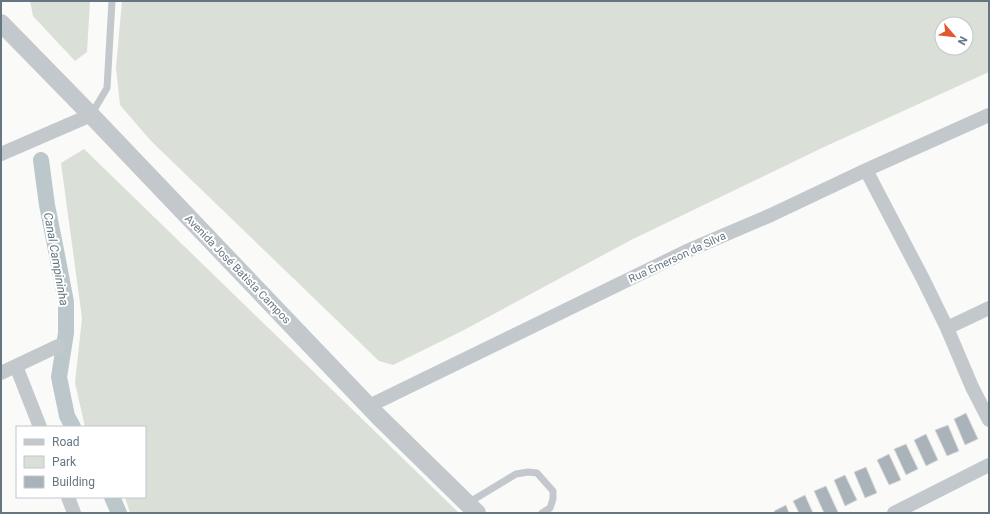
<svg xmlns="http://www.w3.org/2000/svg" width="990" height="514" viewBox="0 0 990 514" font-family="Roboto,sans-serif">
<rect width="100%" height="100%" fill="#fafaf8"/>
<path fill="#dadfd7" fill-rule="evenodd" d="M 30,1 L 90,1 L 87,52 L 75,61 L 33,16 Z
M 122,1 L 989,1 L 989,72 L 824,147 L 631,240 L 462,331 L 393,365 L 379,361 L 151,141 L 120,105 L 116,68 ZM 942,24 L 966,24 L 966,48 L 942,48 Z
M 84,149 L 459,513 L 130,513 L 125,497 L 145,497 L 145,427 L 85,427 L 75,383 L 82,318 L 61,163 Z"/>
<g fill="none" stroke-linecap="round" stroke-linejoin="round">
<path stroke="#bbc7cb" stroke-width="16" d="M 41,160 L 47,205 L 58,260 L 66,302 L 66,333 L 59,377 L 67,416 L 73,427
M 112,497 L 119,513"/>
</g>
<path fill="#aab3b9" stroke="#dcdcda" d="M 966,413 L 978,439 L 965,445 L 954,419 Z
M 948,425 L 959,451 L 947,456 L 935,430 Z
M 926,434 L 938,460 L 926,466 L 914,440 Z
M 906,444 L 918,469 L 906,475 L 894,449 Z
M 889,454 L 901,480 L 889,485 L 877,460 Z
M 866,467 L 877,493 L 865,498 L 854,472 Z
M 845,475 L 857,500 L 845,506 L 834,480 Z
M 826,486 L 838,512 L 835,513 L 824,513 L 814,491 Z
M 805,495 L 813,513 L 799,513 L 793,501 Z
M 786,505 L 789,513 L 775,513 L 774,511 Z"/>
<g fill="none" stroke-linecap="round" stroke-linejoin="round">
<path stroke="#c3c8cc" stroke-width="7" d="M 91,115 L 107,88 L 112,1
M 468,503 L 516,474 L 528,472 L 537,473 L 553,491 L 553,499 L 550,508 L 542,513"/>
<path stroke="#c3c8cc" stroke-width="14" d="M 1,154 L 91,115
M 866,170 L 923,279 L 947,328 L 972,387 L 989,420
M 947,328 L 989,308
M 16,366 L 40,427
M 1,373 L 58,346
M 369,406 L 687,251 L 771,215 L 866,170 L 989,115
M 68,497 L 74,513
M 894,513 L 989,465"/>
<path stroke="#c3c8cc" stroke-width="18" d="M 1,23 L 91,115 L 379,417 L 477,513"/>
</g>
<g text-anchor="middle" stroke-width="4" stroke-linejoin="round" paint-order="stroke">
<g font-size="11" fill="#657683" stroke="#fff">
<text transform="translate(677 257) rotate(-25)" y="4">Rua Emerson da Silva</text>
<text transform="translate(238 269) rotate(46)" y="4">Avenida José Batista Campos</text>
</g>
<g font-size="12" font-style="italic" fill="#60757c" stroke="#fff">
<text transform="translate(56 259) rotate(80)" y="4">Canal Campininha</text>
</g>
</g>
<rect width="990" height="514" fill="none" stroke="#657683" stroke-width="4"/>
<rect x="16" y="426" width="130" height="72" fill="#ffffff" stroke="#c1c8cd"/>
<rect x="24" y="439" width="20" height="6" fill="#c3c8cc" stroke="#c1c8cd"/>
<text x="52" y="446" font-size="12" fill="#657683">Road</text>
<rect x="24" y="456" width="20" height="12" fill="#dadfd7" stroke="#c1c8cd"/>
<text x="52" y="466" font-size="12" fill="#657683">Park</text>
<rect x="24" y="476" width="20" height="12" fill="#aab3b9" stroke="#c1c8cd"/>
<text x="52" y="486" font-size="12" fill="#657683">Building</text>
<g transform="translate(954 36) rotate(118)"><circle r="19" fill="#ffffff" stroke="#c1c8cd"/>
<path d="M0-3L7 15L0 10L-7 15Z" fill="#e4572e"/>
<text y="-6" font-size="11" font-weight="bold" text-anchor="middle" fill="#657683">N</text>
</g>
</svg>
